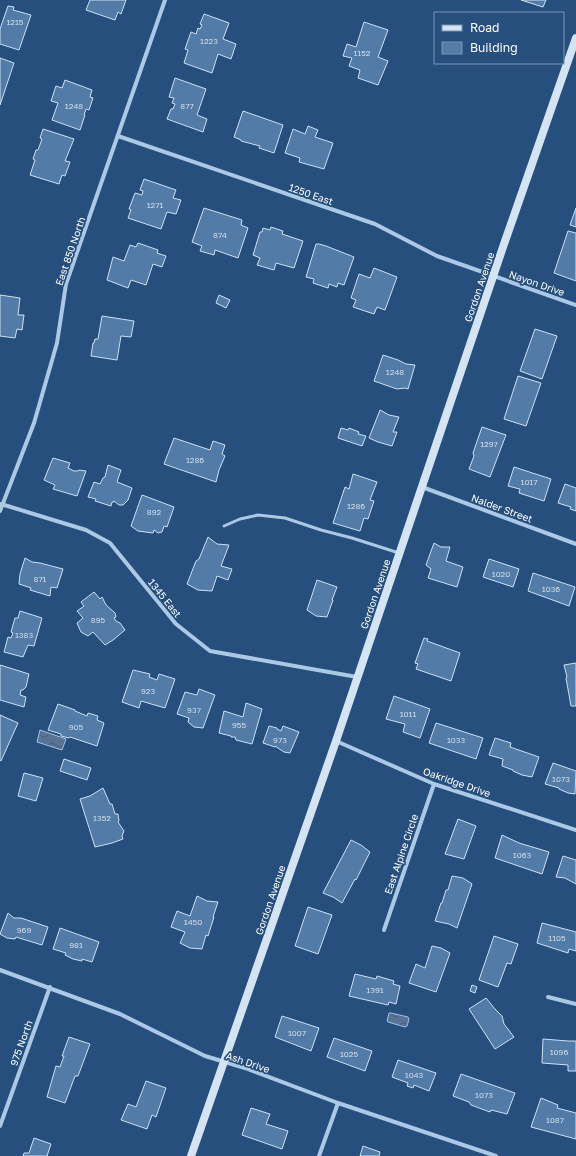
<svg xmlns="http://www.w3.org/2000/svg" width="576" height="1156" viewBox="0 0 576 1156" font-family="'Golos Text',sans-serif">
<defs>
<pattern id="water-waves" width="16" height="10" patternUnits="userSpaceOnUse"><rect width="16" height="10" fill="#577496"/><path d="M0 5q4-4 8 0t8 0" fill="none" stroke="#515e6d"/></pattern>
</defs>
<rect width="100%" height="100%" fill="#264f7e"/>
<path fill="url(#water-waves)" stroke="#a0c3e6" d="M 40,730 L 66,739 L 62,750 L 37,742 Z
M 389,1013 L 391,1013 L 408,1017 L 409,1019 L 407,1026 L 405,1027 L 388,1022 L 387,1021 Z"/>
<path fill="#527ba8" stroke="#cee1f4" d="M 90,0 L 126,0 L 121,14 L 118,12 L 115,20 L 86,10 Z
M 521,0 L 546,0 L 543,7 Z
M 8,6 L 14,7 L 13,10 L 31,15 L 19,50 L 0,44 L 0,29 Z
M 204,14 L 229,23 L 223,39 L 236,44 L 231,59 L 218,54 L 212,73 L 184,63 L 188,50 L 185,49 L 191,32 L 196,34 L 198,28 L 200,29 L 202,25 L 200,24 Z
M 364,22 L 388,30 L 378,57 L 388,61 L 378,85 L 358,78 L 360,70 L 349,66 L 352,58 L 343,56 L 347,44 L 356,47 Z
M 0,58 L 14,63 L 0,105 Z
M 175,78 L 206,89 L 197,115 L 207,119 L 203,132 L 167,119 L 171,109 L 173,109 L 175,104 L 172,103 L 174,98 L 169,97 Z
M 65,80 L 92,90 L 90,97 L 93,98 L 89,110 L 86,109 L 84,115 L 85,115 L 80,130 L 52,120 L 58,103 L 51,101 L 56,86 L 62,88 Z
M 243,111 L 283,125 L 274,153 L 259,148 L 260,146 L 241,141 L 241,140 L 234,137 Z
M 308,126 L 318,130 L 315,137 L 333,143 L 324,169 L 299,162 L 300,158 L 285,153 L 293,129 L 305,134 Z
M 43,129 L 74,139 L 65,161 L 70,162 L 65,176 L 62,175 L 59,184 L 30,175 L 35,160 L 33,159 L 36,150 L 38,150 L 42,139 L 40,138 Z
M 144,179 L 176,190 L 173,198 L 181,200 L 176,214 L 167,212 L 161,229 L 128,218 L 131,210 L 129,209 L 135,193 L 142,195 L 143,191 L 140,190 Z
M 204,208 L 242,220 L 241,225 L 248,228 L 238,258 L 215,250 L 214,255 L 200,251 L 202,246 L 192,242 Z
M 576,208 L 576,227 L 570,225 Z
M 271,227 L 283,231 L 282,234 L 303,241 L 294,268 L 276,263 L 274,270 L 257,265 L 260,258 L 253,255 L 260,232 L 262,232 L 263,228 L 270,230 Z
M 568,231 L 576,233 L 576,281 L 554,273 Z
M 138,243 L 158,250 L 157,253 L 166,256 L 162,267 L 153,264 L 146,285 L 131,280 L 128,288 L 107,280 L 113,257 L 124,261 L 130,245 L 136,247 Z
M 316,244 L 319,244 L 326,246 L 354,257 L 344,285 L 338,283 L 337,287 L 329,284 L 328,288 L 313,283 L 314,279 L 306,277 Z
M 374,268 L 397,277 L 385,310 L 377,307 L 374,314 L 353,307 L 356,300 L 351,298 L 359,274 L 370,278 Z
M 0,295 L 20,298 L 18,315 L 24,315 L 22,330 L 17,329 L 15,338 L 0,336 Z
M 219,295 L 230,300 L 226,308 L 216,303 Z
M 102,316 L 134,321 L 131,337 L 121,336 L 117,360 L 91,356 L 93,343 L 94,343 L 95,339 L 98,339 Z
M 535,329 L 557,336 L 542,379 L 520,371 Z
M 383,355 L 398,360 L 406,364 L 415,365 L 408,389 L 405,388 L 397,389 L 374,381 Z
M 518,376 L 541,383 L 526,426 L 504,419 Z
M 380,410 L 389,415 L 399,417 L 393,432 L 397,432 L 392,446 L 378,442 L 369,438 Z
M 482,427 L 506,435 L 490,477 L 469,469 L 474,456 L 473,453 Z
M 341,428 L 348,430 L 349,428 L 359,432 L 358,434 L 366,436 L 362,446 L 338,438 Z
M 174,438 L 210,450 L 213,441 L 225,445 L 222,454 L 225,456 L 219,470 L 216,482 L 164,464 Z
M 53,458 L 70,463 L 68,468 L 74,471 L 78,471 L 79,470 L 86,471 L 77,496 L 53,489 L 55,485 L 44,480 Z
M 108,465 L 121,470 L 117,482 L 132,488 L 128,500 L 123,505 L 119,505 L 114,501 L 114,502 L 112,502 L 111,506 L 95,501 L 96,499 L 88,497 L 94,482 L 100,484 L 103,478 L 105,477 Z
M 514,467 L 551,479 L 544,501 L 519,493 L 520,489 L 508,486 Z
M 353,474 L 377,482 L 370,500 L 374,501 L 368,519 L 364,518 L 360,531 L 333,523 L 345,487 L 349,489 Z
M 565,484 L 576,488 L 576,511 L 570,509 L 571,507 L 558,503 Z
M 142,495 L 174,507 L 167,527 L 164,526 L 162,532 L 158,533 L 154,530 L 153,533 L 138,531 L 131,526 Z
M 208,537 L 217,544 L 229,545 L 221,566 L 232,569 L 228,580 L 217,576 L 212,591 L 198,590 L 187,584 L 196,561 L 199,559 Z
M 434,543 L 441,547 L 450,547 L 446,561 L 463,567 L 457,587 L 428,578 L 431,569 L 426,565 Z
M 25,558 L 32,562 L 40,563 L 63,569 L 57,588 L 51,587 L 50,596 L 30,590 L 31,588 L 19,584 L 20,574 Z
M 489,559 L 519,569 L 513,587 L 483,577 Z
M 533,573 L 575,587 L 569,606 L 528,591 Z
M 317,580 L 337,587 L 332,600 L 333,600 L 327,617 L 316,616 L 307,610 Z
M 94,592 L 100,599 L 102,597 L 106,605 L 115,613 L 116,617 L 114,618 L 116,621 L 120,623 L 125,630 L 113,640 L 105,645 L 93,632 L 88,636 L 81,632 L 77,623 L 83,618 L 77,611 L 84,606 L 81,602 Z
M 20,611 L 42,618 L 34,646 L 28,645 L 23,657 L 4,652 L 8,637 L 11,638 L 13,633 L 11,632 L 15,618 L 18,618 Z
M 424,638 L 428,639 L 427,641 L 460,653 L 451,681 L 416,669 L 418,664 L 415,663 Z
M 576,663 L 576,706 L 571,706 L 566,678 L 567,677 L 564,665 Z
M 0,665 L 29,674 L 26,687 L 23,690 L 21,690 L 20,695 L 26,697 L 24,707 L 0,700 Z
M 133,670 L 150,674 L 149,677 L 157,680 L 159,674 L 175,679 L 165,708 L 141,701 L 139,708 L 122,702 Z
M 199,689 L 215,695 L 203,728 L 194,727 L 188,722 L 189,718 L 177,714 L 185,692 L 197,695 Z
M 394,696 L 430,709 L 420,738 L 403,732 L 405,724 L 386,719 Z
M 246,703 L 262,709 L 252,744 L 236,740 L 235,737 L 231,737 L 231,736 L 219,733 L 224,711 L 243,717 Z
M 58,704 L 75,710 L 75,711 L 87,716 L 88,713 L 98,716 L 97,720 L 104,723 L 97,746 L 70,737 L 69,738 L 61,736 L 61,734 L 48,730 Z
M 0,715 L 18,723 L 1,761 L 0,760 Z
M 436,723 L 483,738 L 476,759 L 429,743 Z
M 269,726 L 277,728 L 277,729 L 281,731 L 283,726 L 299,732 L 290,753 L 284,752 L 275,746 L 275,747 L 263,743 Z
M 495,738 L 511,743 L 510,747 L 539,757 L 532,777 L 522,775 L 513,771 L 513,770 L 502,766 L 503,759 L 489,755 Z
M 64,759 L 91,768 L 87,780 L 60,771 Z
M 553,763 L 576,771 L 575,794 L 568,793 L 559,789 L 559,788 L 545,784 Z
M 24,773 L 43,778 L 36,801 L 18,796 Z
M 103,788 L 110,804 L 112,804 L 115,814 L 118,814 L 119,821 L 118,822 L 124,831 L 122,836 L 123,839 L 112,843 L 95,847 L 80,799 L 90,796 Z
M 458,819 L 476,826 L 464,859 L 445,854 Z
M 502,835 L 519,843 L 549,852 L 542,874 L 495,858 Z
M 351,840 L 361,845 L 370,852 L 356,880 L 355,879 L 342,903 L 333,897 L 323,893 Z
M 563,856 L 576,860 L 576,884 L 565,878 L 556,877 Z
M 452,876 L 463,878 L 472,884 L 457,928 L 449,924 L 435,921 L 441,903 L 442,903 L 446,890 L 448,890 Z
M 197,896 L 207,901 L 218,902 L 213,917 L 214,917 L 208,936 L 206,935 L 202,949 L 190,948 L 180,943 L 185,932 L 171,927 L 177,911 L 190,916 Z
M 308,907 L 332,915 L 318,954 L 295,946 Z
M 8,913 L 14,918 L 21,918 L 48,927 L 42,945 L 16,937 L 15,939 L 7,938 L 0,934 Z
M 542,923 L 576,932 L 576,951 L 569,949 L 568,953 L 537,943 Z
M 60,928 L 99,942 L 92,962 L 82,959 L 82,961 L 73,959 L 65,955 L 66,953 L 53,949 Z
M 494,936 L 518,944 L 511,964 L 507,963 L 498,987 L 479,980 Z
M 432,946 L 441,948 L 450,953 L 436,992 L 409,983 L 416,964 L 425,968 Z
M 355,974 L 376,979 L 377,976 L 394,981 L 393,984 L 400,986 L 396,1004 L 389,1002 L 388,1005 L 349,996 Z
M 472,985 L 477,987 L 475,993 L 470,991 Z
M 486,998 L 495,1009 L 502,1016 L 504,1024 L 514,1037 L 495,1049 L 469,1009 Z
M 282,1016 L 319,1028 L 311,1051 L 275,1037 Z
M 69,1037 L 90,1044 L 78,1076 L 75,1076 L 65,1103 L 47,1097 L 56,1066 L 60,1067 L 64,1056 L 62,1056 Z
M 334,1038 L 372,1051 L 365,1071 L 327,1057 Z
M 543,1039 L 568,1041 L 576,1041 L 576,1071 L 568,1071 L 568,1065 L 542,1063 Z
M 398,1060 L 436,1073 L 429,1091 L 414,1085 L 413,1088 L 407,1086 L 408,1083 L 392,1077 Z
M 461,1074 L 515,1093 L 507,1114 L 491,1110 L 490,1112 L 471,1105 L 469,1102 L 453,1096 Z
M 146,1081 L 166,1088 L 156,1117 L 152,1115 L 147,1129 L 121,1120 L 128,1104 L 136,1107 Z
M 541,1098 L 558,1105 L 557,1108 L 576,1113 L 576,1139 L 531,1127 Z
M 251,1108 L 270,1114 L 266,1124 L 288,1131 L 282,1149 L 242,1135 Z
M 34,1138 L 51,1144 L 47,1156 L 23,1156 L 24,1153 L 29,1153 Z
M 363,1146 L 380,1152 L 379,1156 L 360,1156 Z"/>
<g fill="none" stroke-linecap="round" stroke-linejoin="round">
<path stroke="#abc8e5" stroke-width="3" d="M 224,526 L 240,519 L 258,515 L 285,518 L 321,530 L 352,538 L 399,553"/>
<path stroke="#abc8e5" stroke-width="4" d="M 118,136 L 375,224 L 437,256 L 576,305
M 422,487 L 576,544
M 1,504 L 86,530 L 110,543 L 176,624 L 210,651 L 357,677
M 0,511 L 34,423 L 57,343 L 66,284 L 165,0
M 336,741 L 434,784 L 576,830
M 384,930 L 434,784
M 0,970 L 120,1014 L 205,1056 L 245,1068 L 338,1103 L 496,1156
M 548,997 L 576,1004
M 0,1126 L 50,987
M 319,1156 L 338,1103"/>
<path stroke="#d5e4f5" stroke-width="8" d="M 191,1156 L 336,741 L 504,244 L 576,38"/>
</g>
<g text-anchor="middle" stroke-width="3.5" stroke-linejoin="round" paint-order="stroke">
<g font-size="8" fill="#d4dee9">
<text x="15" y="25">1215</text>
<text x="209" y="44">1223</text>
<text x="362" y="56">1152</text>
<text x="74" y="109">1248</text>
<text x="187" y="109">877</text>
<text x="155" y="208">1271</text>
<text x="220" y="238">874</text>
<text x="395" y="375">1248</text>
<text x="489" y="447">1297</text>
<text x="195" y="463">1286</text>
<text x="529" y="485">1017</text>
<text x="356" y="509">1286</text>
<text x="154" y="515">892</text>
<text x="501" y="577">1020</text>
<text x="40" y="582">871</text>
<text x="551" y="592">1036</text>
<text x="98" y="623">895</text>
<text x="24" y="638">1383</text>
<text x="148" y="694">923</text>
<text x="194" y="713">937</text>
<text x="408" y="717">1011</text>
<text x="239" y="728">955</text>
<text x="76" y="730">905</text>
<text x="280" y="743">973</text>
<text x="456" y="743">1033</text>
<text x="561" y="782">1073</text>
<text x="102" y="821">1352</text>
<text x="522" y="858">1063</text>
<text x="193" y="925">1450</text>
<text x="24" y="933">969</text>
<text x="557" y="941">1105</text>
<text x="76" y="948">981</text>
<text x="375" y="993">1391</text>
<text x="297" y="1036">1007</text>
<text x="559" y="1055">1096</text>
<text x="349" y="1057">1025</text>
<text x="414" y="1078">1043</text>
<text x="484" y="1098">1073</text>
<text x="555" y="1123">1087</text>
</g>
<g font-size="10" fill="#fff" stroke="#264f7e">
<text transform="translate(311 194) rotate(19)" y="4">1250 East</text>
<text transform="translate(70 251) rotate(-71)" y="4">East 850 North</text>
<text transform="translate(537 283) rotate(19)" y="4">Nayon Drive</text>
<text transform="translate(479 287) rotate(-71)" y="4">Gordon Avenue</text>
<text transform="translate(502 508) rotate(20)" y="4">Nalder Street</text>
<text transform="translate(375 594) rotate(-71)" y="4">Gordon Avenue</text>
<text transform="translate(165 598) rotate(51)" y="4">1345 East</text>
<text transform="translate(457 782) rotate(19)" y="4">Oakridge Drive</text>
<text transform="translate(401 854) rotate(-71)" y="4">East Alpine Circle</text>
<text transform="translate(270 900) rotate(-71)" y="4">Gordon Avenue</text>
<text transform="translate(21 1043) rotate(-70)" y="4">975 North</text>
<text transform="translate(248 1062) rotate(19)" y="4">Ash Drive</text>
</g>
</g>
<rect x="434" y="12" width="130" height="52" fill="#264f7e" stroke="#7d95b2"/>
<rect x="442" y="25" width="20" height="6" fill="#d5e4f5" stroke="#7d95b2"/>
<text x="470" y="32" font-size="12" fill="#ffffff">Road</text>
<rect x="442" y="42" width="20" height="12" fill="#527ba8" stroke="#7d95b2"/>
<text x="470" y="52" font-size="12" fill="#ffffff">Building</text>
</svg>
